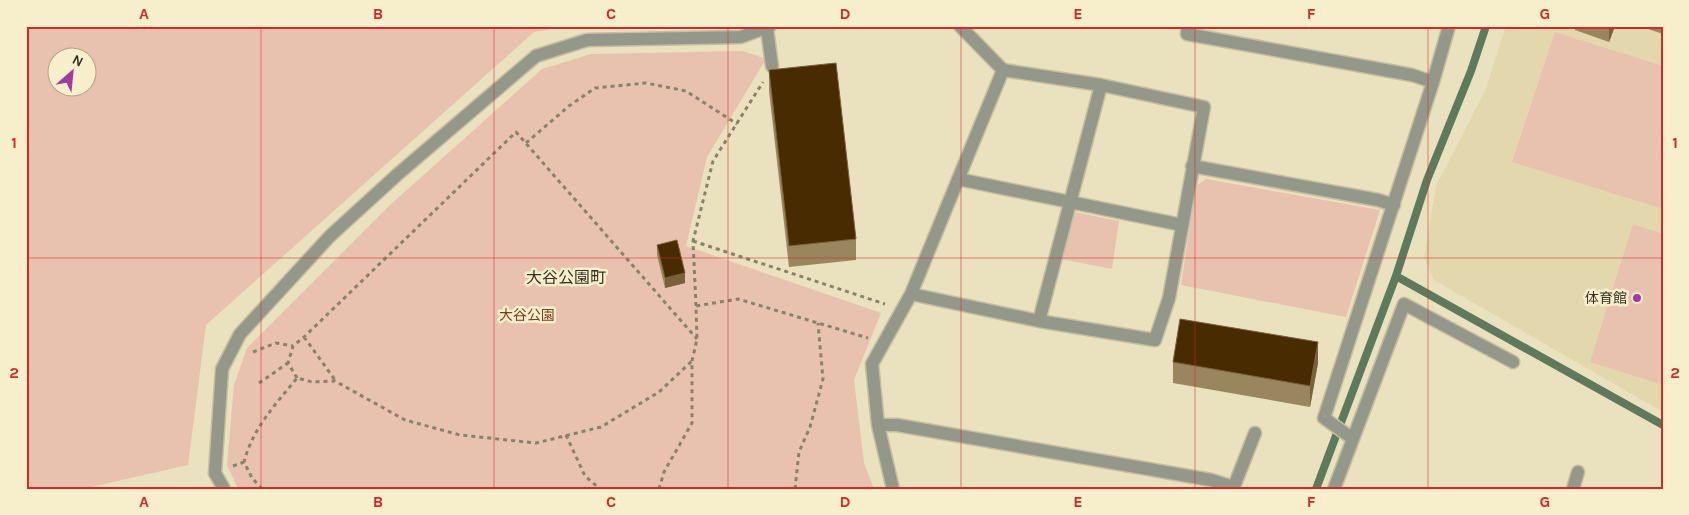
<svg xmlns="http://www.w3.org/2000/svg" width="1689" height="515" viewBox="0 0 1689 515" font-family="Karla,'Noto Sans JP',sans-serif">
<rect width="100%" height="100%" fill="#eae1be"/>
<path fill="#e3d8ad" d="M 1506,26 L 1663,26 L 1663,412 L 1434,280 L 1424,258 L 1436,186 L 1485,91 Z"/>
<path fill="#e8c1af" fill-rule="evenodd" d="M 26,26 L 569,26 L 534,32 L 206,325 L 188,465 L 82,489 L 26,489 ZM 58,58 L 88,58 L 88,88 L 58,88 Z
M 1555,32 L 1663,66 L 1663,209 L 1512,162 Z
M 743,51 L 766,59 L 707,157 L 686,246 L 881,313 L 854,380 L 864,463 L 874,489 L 238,489 L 227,465 L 234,385 L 247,348 L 390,205 L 542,69 L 591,54 Z
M 1206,179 L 1380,210 L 1346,317 L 1181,285 L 1196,186 Z
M 1074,212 L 1119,221 L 1112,269 L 1061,259 Z
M 1633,224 L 1663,234 L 1663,385 L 1590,362 Z"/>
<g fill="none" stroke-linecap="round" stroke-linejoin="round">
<path stroke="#5e795c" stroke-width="8" d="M 1396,276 L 1663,425
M 1316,489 L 1396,276 L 1427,180 L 1471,71 L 1486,26"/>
<g stroke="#c6be9f" stroke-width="15">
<path id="minor" d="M 1188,26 L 1187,34 L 1412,75 L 1433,82 L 1449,26
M 767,29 L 772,66
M 1192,166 L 1378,200 L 1394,205
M 958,179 L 1182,225
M 911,294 L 1039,321 L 1155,340 L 1169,298 L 1204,107 L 1101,85 L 1003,70 L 960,26
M 1039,321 L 1101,85
M 878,425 L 897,425 L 1211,480 L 1233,487
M 1353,439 L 1324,418 L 1433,82
M 224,489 L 215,473 L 222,369 L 240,334 L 330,236 L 398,174 L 536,56 L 587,40 L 741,37 L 770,26
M 893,489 L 878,425 L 872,364 L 911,294 L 1003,70
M 1233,489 L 1255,433
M 1334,489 L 1404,304 L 1513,362
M 1573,489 L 1578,472"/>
</g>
<path stroke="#89826b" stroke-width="3" stroke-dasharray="4 4" stroke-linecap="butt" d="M 526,143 L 569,106 L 595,88 L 646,83 L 686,91 L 737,124
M 693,241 L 885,304
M 696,306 L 693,241 L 713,161 L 763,82
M 304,337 L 335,380
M 253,352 L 276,343 L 293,346
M 297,378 L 288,363 L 293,346 L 304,337 L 516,132 L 697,339
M 259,383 L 288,363
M 566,435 L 585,476 L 600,489
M 233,466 L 244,462
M 262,489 L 252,478 L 244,462 C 253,428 275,405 297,378 L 312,382 L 335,381 L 405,420 L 460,435 L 536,443 L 601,427 L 659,392 L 692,361
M 659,489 L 664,472 L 692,423 L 692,361 L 697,339 L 696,306 L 738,299 L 868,338
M 795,489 L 799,452 L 810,427 L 823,379 L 818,323"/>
<use href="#minor" stroke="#94988a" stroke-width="12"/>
</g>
<path fill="#99865f" d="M 1575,26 L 1615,26 L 1609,42 L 1575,30 Z
M 1639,26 L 1663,26 L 1663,34 Z
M 769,70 L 856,239 L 856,260 L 789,267 L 769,91 Z
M 657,245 L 685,283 L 665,288 L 657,255 Z
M 1173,362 L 1318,363 L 1310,407 L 1173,383 Z"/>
<path fill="#796239" d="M 1610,26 L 1615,26 L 1609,42 L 1609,28 Z
M 685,273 L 685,283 L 665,288 L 665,278 Z
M 1318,342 L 1318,363 L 1310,407 L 1310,386 Z"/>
<path fill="#482b00" stroke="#796239" d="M 836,63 L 856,239 L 789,246 L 769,70 Z
M 677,240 L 685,273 L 665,278 L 657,245 Z
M 1180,319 L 1318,342 L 1310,386 L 1173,362 Z"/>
<path fill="none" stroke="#d62828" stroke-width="1" stroke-opacity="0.55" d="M 261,26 L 261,489M 494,26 L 494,489M 728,26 L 728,489M 961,26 L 961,489M 1195,26 L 1195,489M 1428,26 L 1428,489M 26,258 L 1663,258"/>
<circle fill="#a03ba0" stroke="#f7efcb" stroke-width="2" cx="1637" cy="298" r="5"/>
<g text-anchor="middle" stroke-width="5" stroke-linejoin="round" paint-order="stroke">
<g font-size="14" fill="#353124" stroke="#f7efcb" text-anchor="end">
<text x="1627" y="303">体育館</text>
</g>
<g font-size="14" fill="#7b3b1c" stroke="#f7efcb">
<text x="527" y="320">大谷公園</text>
</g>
<g font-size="16" fill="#353124" stroke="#f7efcb">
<text x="566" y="283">大谷公園町</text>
</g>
</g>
<rect width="1689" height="515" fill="none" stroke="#f7efcb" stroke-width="55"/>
<g transform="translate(72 72) rotate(27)"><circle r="24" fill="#f7efcb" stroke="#a9a388"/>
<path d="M0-4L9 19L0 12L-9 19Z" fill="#a03ba0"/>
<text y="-8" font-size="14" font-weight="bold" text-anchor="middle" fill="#353124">N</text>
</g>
<rect x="28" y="28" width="1634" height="460" fill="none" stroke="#d62828" stroke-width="2"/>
<g font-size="16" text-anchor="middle" font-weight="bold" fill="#d62828">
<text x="144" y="19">A</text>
<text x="378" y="19">B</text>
<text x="611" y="19">C</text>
<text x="845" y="19">D</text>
<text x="1078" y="19">E</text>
<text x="1311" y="19">F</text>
<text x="1545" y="19">G</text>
<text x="14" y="148">1</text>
<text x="1675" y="148">1</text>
<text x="14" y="378">2</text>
<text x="1675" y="378">2</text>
<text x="144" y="507">A</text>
<text x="378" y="507">B</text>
<text x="611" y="507">C</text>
<text x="845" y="507">D</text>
<text x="1078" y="507">E</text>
<text x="1311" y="507">F</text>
<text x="1545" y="507">G</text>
</g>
</svg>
